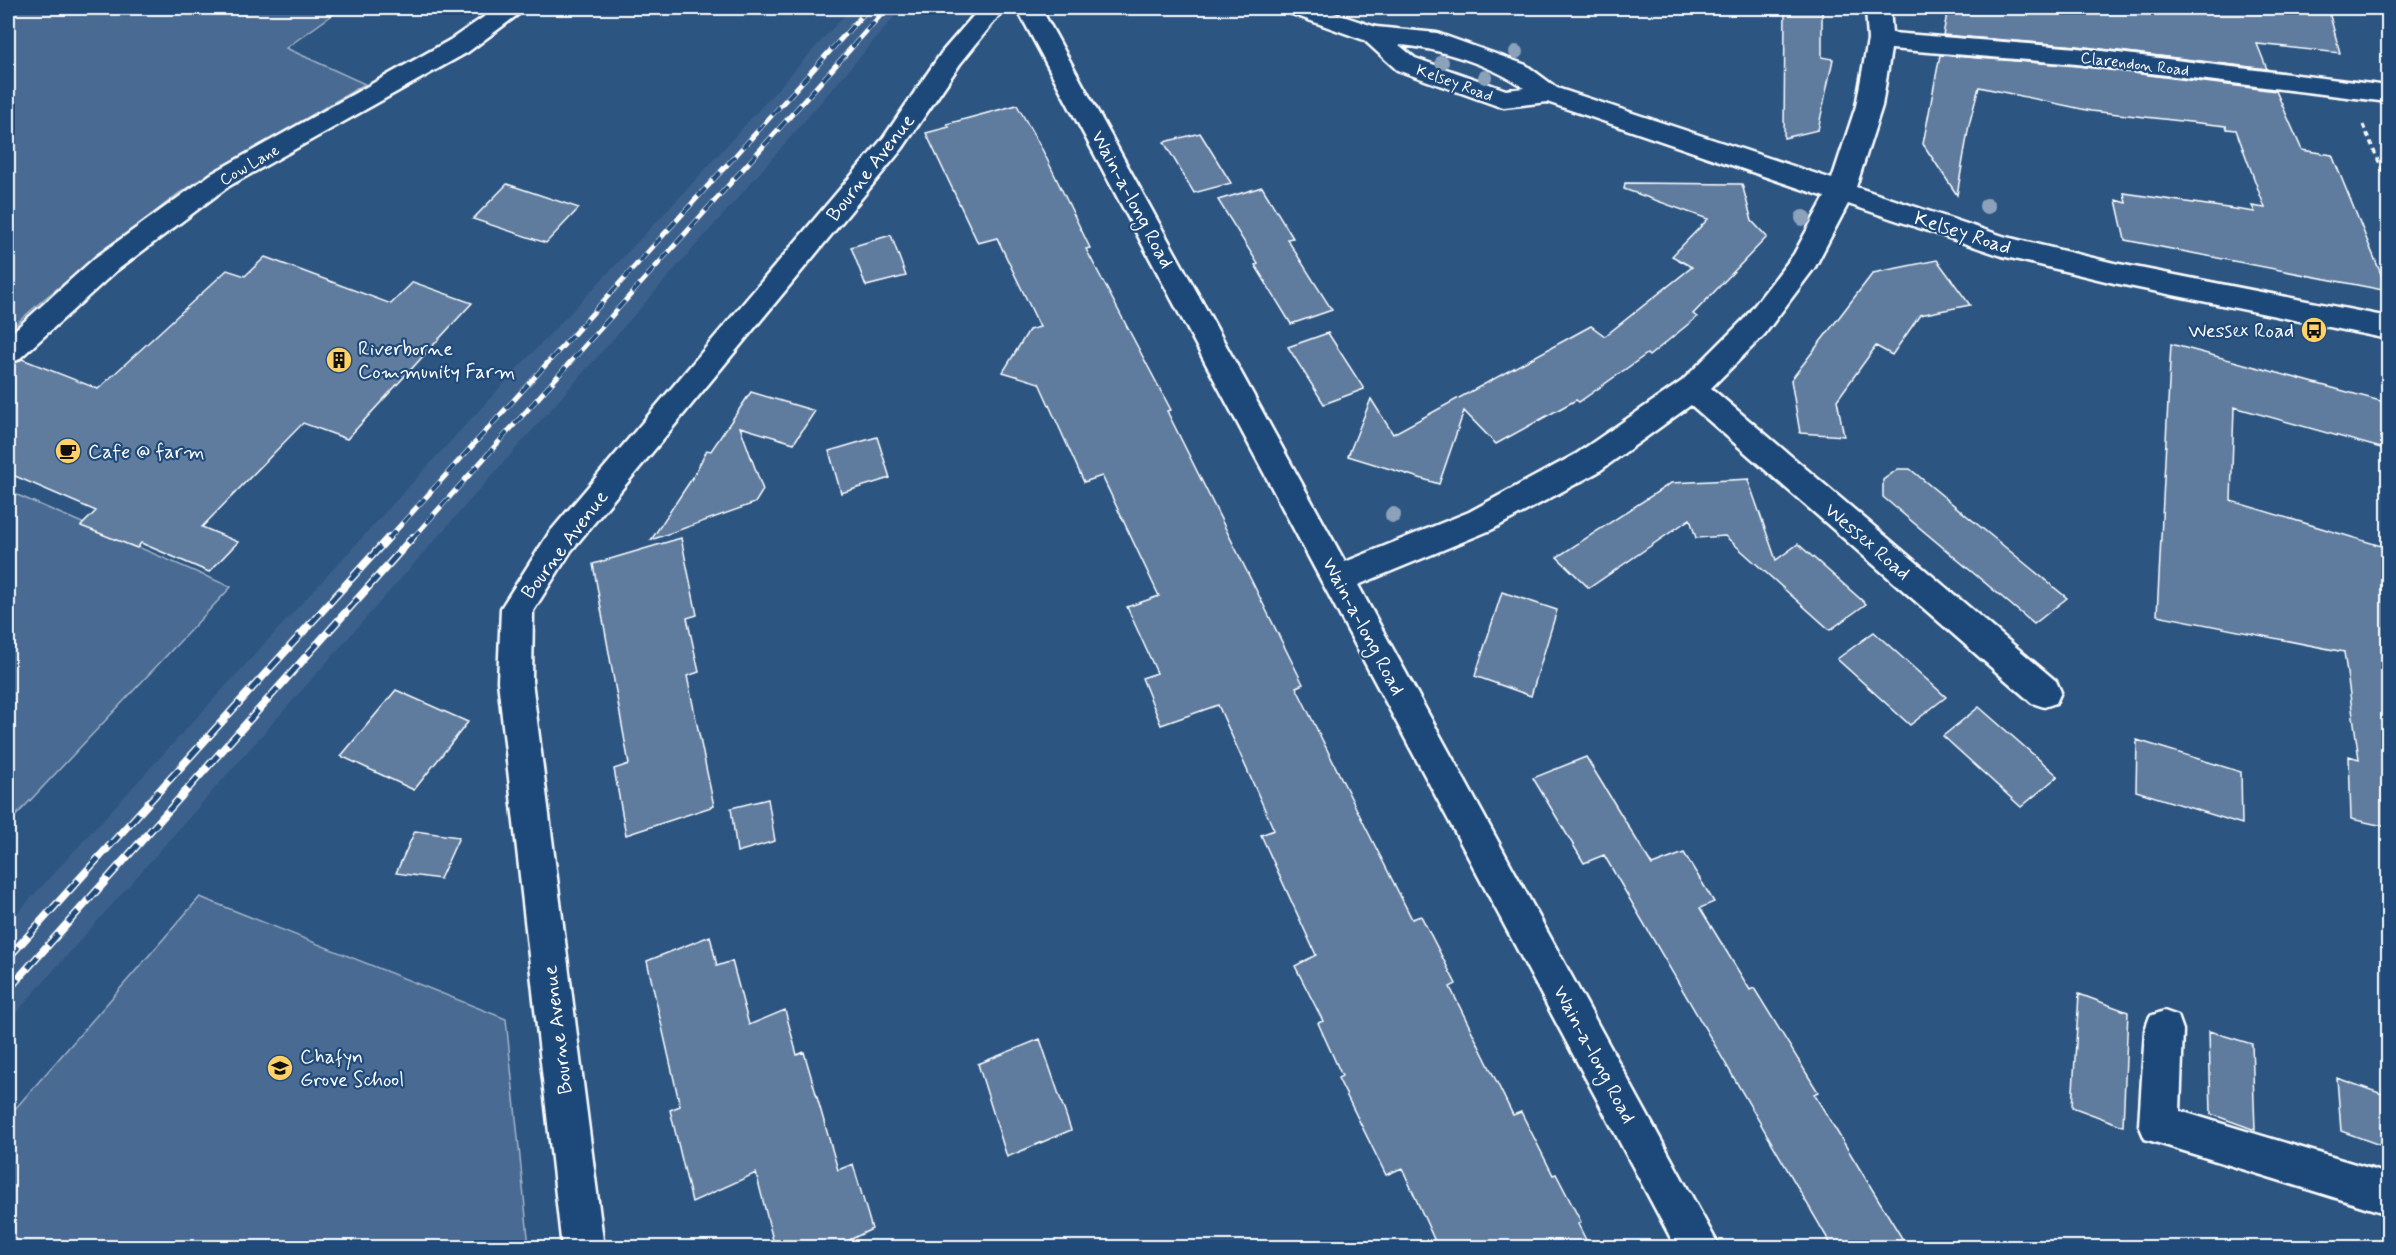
<svg xmlns="http://www.w3.org/2000/svg" width="2396" height="1255" viewBox="0 0 2396 1255" font-family="Mynerve,sans-serif">
<rect width="100%" height="100%" fill="#2c5582"/>
<filter id="ink" filterUnits="userSpaceOnUse"><feTurbulence type="fractalNoise" baseFrequency=".0167" numOctaves="2"/><feDisplacementMap in="SourceGraphic" scale="12" xChannelSelector="R" yChannelSelector="G"/><feConvolveMatrix kernelMatrix="1 2 1 2 8 2 1 2 1" color-interpolation-filters="sRGB"/></filter>
<g filter="url(#ink)">
<path fill="#3b618b" d="M 851,8 L 902,8 L 737,199 L 8,1022 L 8,923 L 516,370 L 679,198 Z"/>
<path fill="#486b92" stroke="#a4b5c8" stroke-width="1.5" d="M 8,8 L 342,8 L 286,48 L 365,84 L 179,193 L 44,299 L 8,331 Z
M 8,491 L 231,587 L 8,824 Z
M 200,897 L 506,1019 L 529,1247 L 8,1247 L 8,1117 Z"/>
<path fill="#5e7c9f" stroke="#fff" stroke-width="1.5" d="M 1785,8 L 1822,10 L 1822,57 L 1833,59 L 1818,130 L 1784,138 Z
M 1948,8 L 2328,8 L 2340,53 L 2257,44 L 2267,69 L 2077,46 L 1943,35 Z
M 1940,55 L 2077,66 L 2276,91 L 2302,150 L 2332,155 L 2388,291 L 2125,240 L 2116,200 L 2126,203 L 2124,193 L 2255,212 L 2252,206 L 2265,208 L 2236,130 L 2227,129 L 2226,126 L 2091,111 L 1979,87 L 1969,125 L 1957,195 L 1923,144 Z
M 1017,105 L 1043,151 L 1090,248 L 1086,249 L 1171,410 L 1167,411 L 1303,684 L 1296,687 L 1363,822 L 1412,919 L 1421,916 L 1456,984 L 1450,987 L 1513,1115 L 1521,1112 L 1553,1175 L 1556,1174 L 1581,1222 L 1578,1224 L 1590,1248 L 1438,1248 L 1402,1168 L 1386,1175 L 1338,1078 L 1342,1076 L 1318,1023 L 1323,1021 L 1295,966 L 1316,955 L 1261,835 L 1274,830 L 1218,705 L 1161,725 L 1142,678 L 1157,673 L 1127,607 L 1159,596 L 1102,476 L 1084,482 L 1039,383 L 1003,372 L 1029,330 L 1040,327 L 997,238 L 978,243 L 926,133 L 949,127 L 947,124 Z
M 1200,133 L 1231,183 L 1194,193 L 1164,142 Z
M 1625,183 L 1742,184 L 1752,221 L 1767,237 L 1693,314 L 1697,317 L 1649,356 L 1647,354 L 1579,402 L 1576,400 L 1496,444 L 1464,411 L 1439,484 L 1348,456 L 1371,399 L 1393,434 L 1591,326 L 1605,336 L 1692,267 L 1672,256 L 1708,219 L 1624,189 Z
M 507,184 L 579,208 L 546,243 L 473,219 Z
M 1262,187 L 1293,238 L 1287,239 L 1332,310 L 1291,324 L 1255,265 L 1258,264 L 1218,200 Z
M 891,235 L 906,276 L 866,286 L 851,247 Z
M 265,257 L 391,304 L 413,282 L 472,303 L 347,439 L 303,423 L 202,527 L 238,542 L 209,572 L 141,543 L 137,548 L 81,526 L 96,511 L 8,473 L 8,365 L 22,359 L 98,389 L 227,270 L 245,276 Z
M 1937,260 L 1970,305 L 1920,315 L 1892,355 L 1876,346 L 1837,400 L 1844,436 L 1800,433 L 1791,380 L 1873,273 Z
M 1328,333 L 1364,389 L 1324,404 L 1288,347 Z
M 2171,344 L 2388,403 L 2388,450 L 2234,407 L 2231,501 L 2388,548 L 2388,827 L 2351,819 L 2349,756 L 2359,759 L 2344,652 L 2157,615 Z
M 751,392 L 815,411 L 794,443 L 740,427 L 763,490 L 755,503 L 651,540 L 693,477 L 707,450 L 711,451 Z
M 877,437 L 890,478 L 841,493 L 829,451 Z
M 1898,469 L 1910,469 L 2067,598 L 2034,624 L 1883,497 L 1883,480 Z
M 1750,479 L 1748,480 L 1776,560 L 1798,544 L 1866,604 L 1830,630 L 1725,536 L 1696,538 L 1690,519 L 1589,588 L 1557,557 L 1671,483 Z
M 681,538 L 697,615 L 687,618 L 699,672 L 687,676 L 714,806 L 626,835 L 614,769 L 629,764 L 593,564 Z
M 1502,592 L 1557,610 L 1531,696 L 1475,676 Z
M 1874,632 L 1946,697 L 1910,725 L 1837,659 Z
M 396,690 L 468,722 L 414,790 L 341,756 Z
M 1979,707 L 2058,776 L 2021,807 L 1943,736 Z
M 2137,740 L 2241,772 L 2242,824 L 2136,791 Z
M 1586,757 L 1652,865 L 1684,853 L 1714,902 L 1700,908 L 1750,990 L 1754,988 L 1818,1092 L 1814,1094 L 1908,1248 L 1833,1248 L 1604,855 L 1584,863 L 1533,778 Z
M 768,799 L 775,841 L 737,852 L 731,808 Z
M 415,831 L 459,837 L 440,879 L 396,873 Z
M 710,936 L 717,966 L 732,961 L 749,1025 L 785,1010 L 797,1055 L 804,1052 L 838,1170 L 853,1164 L 872,1229 L 833,1248 L 775,1248 L 756,1173 L 692,1202 L 670,1110 L 680,1106 L 647,961 Z
M 2079,994 L 2128,1012 L 2123,1126 L 2072,1107 Z
M 2209,1031 L 2252,1044 L 2255,1130 L 2211,1114 Z
M 1040,1039 L 1071,1130 L 1007,1157 L 978,1064 Z
M 2337,1078 L 2388,1096 L 2388,1148 L 2341,1131 Z"/>
<g fill="none" stroke-linecap="round" stroke-linejoin="round">
<g stroke="#fff" stroke-width="5">
<path id="minor" d="M 497,8 L 524,8 L 520,13 L 468,52 L 229,186 L 116,271 L 18,360 L 8,363 L 8,336 L 96,257 L 211,174 L 450,40 Z
M 980,8 L 1005,8 L 960,64 L 902,149 L 571,551 L 533,611 L 532,681 L 604,1248 L 562,1248 L 498,681 L 501,608 L 549,533 L 884,137 L 942,52 Z
M 1014,8 L 1040,8 L 1043,12 L 1345,562 L 1469,512 L 1576,454 L 1682,381 L 1744,319 L 1794,254 L 1825,197 L 1547,102 L 1504,107 L 1495,105 L 1397,70 L 1364,40 L 1289,13 L 1285,8 L 1319,8 L 1376,27 L 1437,33 L 1526,65 L 1557,88 L 1832,179 L 1856,106 L 1868,40 L 1866,8 L 1890,8 L 1892,33 L 2077,48 L 2388,86 L 2388,102 L 2077,64 L 1891,49 L 1882,106 L 1856,187 L 2006,237 L 2114,263 L 2388,317 L 2388,339 L 2114,283 L 2002,256 L 1848,204 L 1815,267 L 1764,335 L 1711,388 L 2056,681 L 2061,692 L 2056,703 L 2044,707 L 2032,703 L 1691,405 L 1598,472 L 1491,530 L 1358,585 L 1720,1248 L 1676,1248 L 1021,16 ZM 1399,45 C 1436,47 1494,66 1524,88 L 1506,90 L 1415,58 Z
M 2164,1011 L 2178,1016 L 2183,1030 L 2180,1111 L 2388,1174 L 2388,1214 L 2145,1139 L 2139,1125 L 2145,1030 L 2150,1016 Z"/>
</g>
<path stroke="#fff" stroke-width="3" stroke-dasharray="5 4" stroke-linecap="butt" d="M 2363,125 L 2388,183"/>
<use href="#minor" fill="#1f4a7a" fill-rule="evenodd"/>
<g stroke="#fff" stroke-width="5">
<path id="rail-far1" d="M 388,539 L 869,8
M 412,539 L 887,8"/>
</g>
<g stroke="#fff" stroke-width="8">
<path id="rail" d="M 8,958 L 389,537
M 8,990 L 413,537"/>
</g>
<use href="#rail-far1" stroke="#1f4a7a" stroke-width="4" stroke-dasharray="11" stroke-linecap="butt"/>
<use href="#rail" stroke="#1f4a7a" stroke-width="5" stroke-dasharray="15" stroke-linecap="butt"/>
</g>
<g fill="#8ca2bb">
<circle cx="1516" cy="52" r="7"/>
<circle cx="1442" cy="62" r="7"/>
<circle cx="1485" cy="77" r="7"/>
<circle cx="1987" cy="206" r="8"/>
<circle cx="1803" cy="218" r="8"/>
<circle cx="1393" cy="515" r="8"/>
</g>
</g>
<defs>
<g id="bus-disc" transform="scale(1.35)"><circle r="9.5" fill="#ffd166" stroke="#1f4a7a"/><path d="M-5-6H5V4H4V6H2V4H-2V6H-4V4H-5ZM-3.5-4V0h7V-4ZM-3.5 1.2v1.5H-2V1.2ZM2 1.2v1.5H3.5V1.2Z" fill="#111"/></g>
<g id="building-disc" transform="scale(1.35)"><circle r="9.5" fill="#ffd166" stroke="#1f4a7a"/><path d="M-4-6H4V6H1V3H-1V6H-4ZM-2.5-4.3h1.7v1.8h-1.7ZM.8-4.3h1.7v1.8H.8ZM-2.5-1h1.7V.8h-1.7ZM.8-1h1.7V.8H.8Z" fill="#111"/></g>
<g id="cafe-disc" transform="scale(1.35)"><circle r="9.5" fill="#ffd166" stroke="#1f4a7a"/><path d="M-5.5-4.5H6V0H3Q3 3.5 0 3.5H-2.5Q-5.5 3.5-5.5 0ZM3-3.2v2h1.7v-2ZM-6 4.5H4V6H-6Z" fill="#111"/></g>
<g id="school-disc" transform="scale(1.35)"><circle r="9.5" fill="#ffd166" stroke="#1f4a7a"/><path d="M0-5L7-2L0 1L-7-2ZM-4 1L0 2.5L4 1V4Q0 6-4 4Z" fill="#111"/></g>
</defs>
<g fill-rule="evenodd">
<use href="#bus-disc" x="2314" y="330"/>
<use href="#building-disc" x="339" y="360"/>
<use href="#cafe-disc" x="68" y="451"/>
<use href="#school-disc" x="280" y="1068"/>
</g>
<g text-anchor="middle" stroke-width="4.5" stroke-linejoin="round" paint-order="stroke">
<g font-size="16" fill="#fff" stroke="#1f4a7a">
<text transform="translate(2135 63) rotate(7)" y="6">Clarendon Road</text>
<text transform="translate(1455 82) rotate(20)" y="6">Kelsey Road</text>
<text transform="translate(249 164) rotate(-30)" y="6">Cow Lane</text>
</g>
<g font-size="20" fill="#fff" stroke="#1f4a7a">
<text transform="translate(870 167) rotate(-52)" y="7">Bourne Avenue</text>
<text transform="translate(1133 199) rotate(62)" y="7">Wain-a-long Road</text>
<text transform="translate(1963 232) rotate(18)" y="7">Kelsey Road</text>
<text transform="translate(1868 541) rotate(41)" y="7">Wessex Road</text>
<text transform="translate(564 544) rotate(-53)" y="7">Bourne Avenue</text>
<text transform="translate(1364 626) rotate(62)" y="7">Wain-a-long Road</text>
<text transform="translate(557 1030) rotate(-97)" y="7">Bourne Avenue</text>
<text transform="translate(1595 1054) rotate(62)" y="7">Wain-a-long Road</text>
</g>
<g font-size="20" fill="#fff" stroke="#1f4a7a" text-anchor="start">
<text x="2294" y="337" text-anchor="end">Wessex Road</text>
<text x="358" y="355">Riverborne<tspan x="358" dy="23">Community Farm</tspan></text>
<text x="88" y="458">Cafe @ farm</text>
<text x="300" y="1063">Chafyn<tspan x="300" dy="23">Grove School</tspan></text>
</g>
</g>
<rect width="2396" height="1255" fill="none" stroke="#1f4a7a" stroke-width="30"/>
<rect x="15" y="15" width="2366" height="1225" fill="none" stroke="#fff" stroke-width="2" filter="url(#ink)"/>
</svg>
